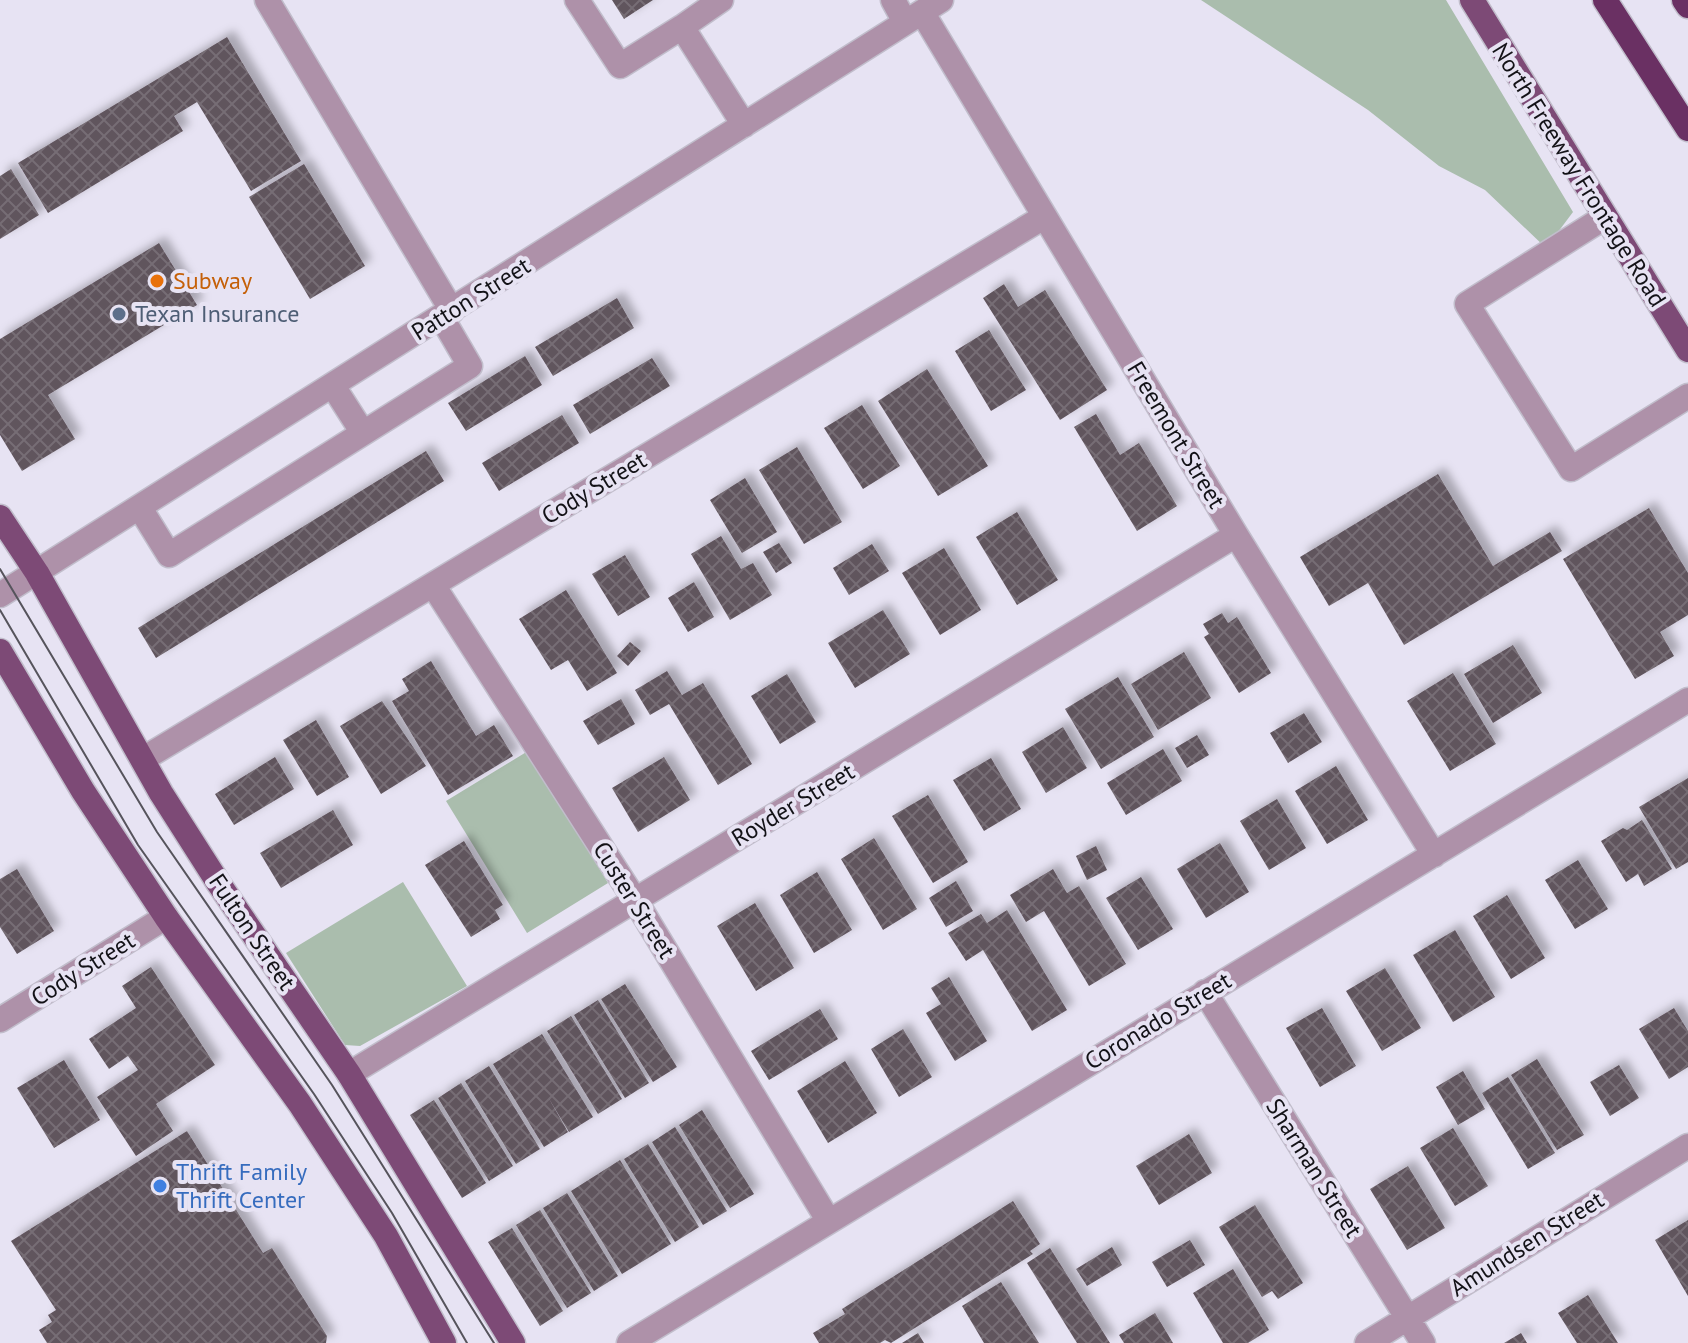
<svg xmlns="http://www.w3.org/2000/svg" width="1688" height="1343" viewBox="0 0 1688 1343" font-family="'PT Sans',sans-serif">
<defs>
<pattern id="building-cross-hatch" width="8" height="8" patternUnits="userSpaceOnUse" patternTransform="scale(2)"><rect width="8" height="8" fill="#60545d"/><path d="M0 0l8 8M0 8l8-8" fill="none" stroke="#766d74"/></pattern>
<filter id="shadow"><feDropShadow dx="7" dy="-7" stdDeviation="4" flood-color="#0004"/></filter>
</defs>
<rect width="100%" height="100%" fill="#e7e3f3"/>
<path fill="#aabdad" d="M 1201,0 L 1446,0 L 1573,212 L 1546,248 L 1485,190 L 1439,166 L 1368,110 Z
M 528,751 L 608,883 L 527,933 L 446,801 Z
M 403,882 L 467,986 L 360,1046 L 345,1045 L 286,953 Z"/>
<path fill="url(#building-cross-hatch)" filter="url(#shadow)" d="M 612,0 L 653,0 L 624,19 Z
M 227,37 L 301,161 L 251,191 L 197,102 L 174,116 L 183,131 L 48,213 L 18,163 Z
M 304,164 L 365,266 L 310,299 L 249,197 Z
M 11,169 L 39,215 L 0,239 L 0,176 Z
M 159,243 L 197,305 L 48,395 L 75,439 L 22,471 L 0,435 L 0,339 Z
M 1004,284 L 1018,307 L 1045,290 L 1107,390 L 1060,420 L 983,298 Z
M 617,298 L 634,328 L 553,376 L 535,347 Z
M 989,330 L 1026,390 L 991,411 L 955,351 Z
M 525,356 L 542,385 L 466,431 L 448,403 Z
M 652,358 L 670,386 L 590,434 L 573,405 Z
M 927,369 L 988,466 L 938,496 L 878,401 Z
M 862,405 L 900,466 L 863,489 L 824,428 Z
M 1096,414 L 1120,455 L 1139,443 L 1177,506 L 1137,531 L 1074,427 Z
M 562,415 L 579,443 L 499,491 L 482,463 Z
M 797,447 L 842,522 L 804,544 L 759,470 Z
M 426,451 L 444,481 L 156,658 L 138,628 Z
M 1438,474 L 1493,566 L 1550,532 L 1562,551 L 1404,645 L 1368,583 L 1329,606 L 1300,557 Z
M 745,478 L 777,532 L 742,553 L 710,500 Z
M 1649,508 L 1688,573 L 1688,615 L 1660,632 L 1674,656 L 1635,679 L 1563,559 Z
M 1017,512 L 1058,580 L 1017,605 L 976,537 Z
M 721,536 L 741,569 L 753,563 L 772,595 L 730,620 L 691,554 Z
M 779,543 L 792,563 L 776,573 L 763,552 Z
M 872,544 L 889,571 L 849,595 L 833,568 Z
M 944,548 L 981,610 L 940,635 L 902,573 Z
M 625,555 L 650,597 L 618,616 L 592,574 Z
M 694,582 L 714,617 L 688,632 L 668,598 Z
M 566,590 L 617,673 L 587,691 L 568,660 L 551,670 L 519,619 Z
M 883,610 L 910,654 L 855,688 L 828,643 Z
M 1222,613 L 1228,623 L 1237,617 L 1271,673 L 1239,693 L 1204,637 L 1209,634 L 1203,624 Z
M 630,642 L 641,651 L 628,666 L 617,656 Z
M 1513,645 L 1542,693 L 1493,723 L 1464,674 Z
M 1184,652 L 1211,698 L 1158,730 L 1131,684 Z
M 431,661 L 476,736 L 494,725 L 513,756 L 448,795 L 392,701 L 409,691 L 402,679 Z
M 667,671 L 682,695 L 703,683 L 752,764 L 718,785 L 669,704 L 650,715 L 635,690 Z
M 1453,673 L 1496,744 L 1450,771 L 1407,701 Z
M 787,674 L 816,722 L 780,744 L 751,696 Z
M 1118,677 L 1154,737 L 1101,769 L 1065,709 Z
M 621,699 L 635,724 L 598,745 L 583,721 Z
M 382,701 L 426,766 L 381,794 L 340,726 Z
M 1304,713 L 1322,742 L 1288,763 L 1270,733 Z
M 316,720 L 349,777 L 317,796 L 283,740 Z
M 1063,727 L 1087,768 L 1046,793 L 1022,752 Z
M 1197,735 L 1209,755 L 1187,768 L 1175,748 Z
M 1163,749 L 1182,781 L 1126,815 L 1107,783 Z
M 275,757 L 294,789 L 234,825 L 215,794 Z
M 664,757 L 690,800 L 638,832 L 612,788 Z
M 991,758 L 1021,809 L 984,831 L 953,780 Z
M 1336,766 L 1368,820 L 1327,844 L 1295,791 Z
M 1688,778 L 1688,862 L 1676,869 L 1639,807 Z
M 928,795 L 968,862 L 933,883 L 892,816 Z
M 1277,799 L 1306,848 L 1269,870 L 1240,821 Z
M 333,810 L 353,845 L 281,888 L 260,853 Z
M 1642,820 L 1672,869 L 1644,886 L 1638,874 L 1626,882 L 1601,841 L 1623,828 L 1627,830 Z
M 874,838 L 917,909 L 883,930 L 841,859 Z
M 464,841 L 503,905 L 495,910 L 500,919 L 471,937 L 425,865 Z
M 1220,843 L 1249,892 L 1206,918 L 1177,869 Z
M 1096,846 L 1107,870 L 1087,880 L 1076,856 Z
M 1578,860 L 1608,909 L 1575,929 L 1545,880 Z
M 17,869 L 54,931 L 17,954 L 0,927 L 0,879 Z
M 1053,869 L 1067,893 L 1079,886 L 1126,964 L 1089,986 L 1044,911 L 1026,922 L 1010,895 Z
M 817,872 L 852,930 L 814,953 L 780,895 Z
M 1141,877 L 1173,929 L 1138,950 L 1106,898 Z
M 956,881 L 973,911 L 946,927 L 929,898 Z
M 1507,895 L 1545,958 L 1511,979 L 1473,916 Z
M 755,903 L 794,968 L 756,991 L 717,926 Z
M 1007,910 L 1067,1010 L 1032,1031 L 983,950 L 966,961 L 948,933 L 981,914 L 987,923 Z
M 1455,930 L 1495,997 L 1453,1022 L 1413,955 Z
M 151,967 L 215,1065 L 156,1104 L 173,1131 L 136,1156 L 97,1097 L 138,1070 L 128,1056 L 109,1069 L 89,1039 L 136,1008 L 122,986 Z
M 1385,968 L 1421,1028 L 1382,1051 L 1346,991 Z
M 949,977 L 987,1041 L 955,1061 L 926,1013 L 941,1004 L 931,988 Z
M 625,984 L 677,1067 L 653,1082 L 601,999 Z
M 598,1000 L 649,1083 L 625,1098 L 574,1015 Z
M 1322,1008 L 1356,1066 L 1320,1087 L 1286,1028 Z
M 1674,1008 L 1688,1031 L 1688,1067 L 1669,1079 L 1639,1029 Z
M 820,1009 L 838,1039 L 769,1080 L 751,1051 Z
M 571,1016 L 622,1099 L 598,1114 L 547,1031 Z
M 903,1029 L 932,1077 L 899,1097 L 871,1049 Z
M 542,1034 L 593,1117 L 569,1132 L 548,1097 L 568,1132 L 544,1147 L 493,1064 Z
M 1537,1059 L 1584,1135 L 1557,1150 L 1511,1075 Z
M 64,1060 L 100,1120 L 54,1148 L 17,1088 Z
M 845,1061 L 877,1113 L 828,1143 L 797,1091 Z
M 1619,1065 L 1639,1098 L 1610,1116 L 1590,1082 Z
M 489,1066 L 540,1149 L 516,1164 L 465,1081 Z
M 1463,1071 L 1485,1109 L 1458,1125 L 1436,1087 Z
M 1508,1077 L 1555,1153 L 1528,1169 L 1482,1093 Z
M 461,1083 L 513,1166 L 489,1181 L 438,1098 Z
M 434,1100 L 486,1183 L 462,1198 L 410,1115 Z
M 702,1110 L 754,1194 L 730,1208 L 679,1125 Z
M 675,1127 L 727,1211 L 703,1225 L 652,1142 Z
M 1453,1128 L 1488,1186 L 1455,1206 L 1420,1148 Z
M 187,1131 L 263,1253 L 272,1248 L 327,1336 L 326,1343 L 47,1343 L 39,1330 L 52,1322 L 48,1315 L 56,1310 L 11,1241 Z
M 1189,1134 L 1212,1173 L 1159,1205 L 1136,1166 Z
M 648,1144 L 699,1227 L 675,1242 L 624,1159 Z
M 620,1160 L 671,1244 L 622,1274 L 571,1191 Z
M 1408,1166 L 1445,1228 L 1407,1250 L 1370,1189 Z
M 567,1193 L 618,1276 L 594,1291 L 543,1208 Z
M 1013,1201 L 1040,1244 L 1030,1251 L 1033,1254 L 891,1343 L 885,1340 L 880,1343 L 819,1343 L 813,1333 L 845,1314 L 842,1309 Z
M 1255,1205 L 1303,1283 L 1278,1299 L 1272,1291 L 1262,1297 L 1219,1227 Z
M 540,1210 L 591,1293 L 567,1308 L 516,1225 Z
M 1688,1220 L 1688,1296 L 1655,1240 Z
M 512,1228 L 563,1311 L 540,1326 L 488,1242 Z
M 1190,1240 L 1205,1265 L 1167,1287 L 1152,1262 Z
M 1112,1247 L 1122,1265 L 1087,1286 L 1076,1269 Z
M 1050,1248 L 1110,1343 L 1077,1343 L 1027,1263 Z
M 1233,1269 L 1269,1330 L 1248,1343 L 1223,1343 L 1193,1293 Z
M 1001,1282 L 1039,1343 L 984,1343 L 962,1306 Z
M 1588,1295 L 1618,1343 L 1577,1343 L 1558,1313 Z
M 1155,1313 L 1173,1343 L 1124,1343 L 1119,1335 Z
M 918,1333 L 924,1343 L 902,1343 Z
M 1521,1333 L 1527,1343 L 1504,1343 Z"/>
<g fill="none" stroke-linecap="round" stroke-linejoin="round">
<g stroke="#c1bdcb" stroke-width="27">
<path id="minor" d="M 267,0 L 452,311
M 577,0 L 620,66 L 682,27 L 744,125
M 893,0 L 905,22
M 922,12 L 1236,535 L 1434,855
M 682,27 L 721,0
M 1605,217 L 1467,304 L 1571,469 L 1688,396
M 333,386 L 363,433
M 140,508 L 169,555 L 470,366 L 442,318
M 433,585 L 635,900 L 828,1220
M 0,595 L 941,0
M 143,759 L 1044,217
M 1205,992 L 1423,1343
M 0,1020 L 166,917
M 349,1074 L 1236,535
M 629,1343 L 1688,700
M 1367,1343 L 1688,1146"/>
</g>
<g stroke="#c1bdcb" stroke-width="27">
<path id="major" d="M 1472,0 L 1688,350
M 0,517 L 37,573 L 161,793 L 219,884 L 349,1074 L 513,1343
M 0,651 L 83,791 L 166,917 L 300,1104 L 386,1236 L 444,1343"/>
</g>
<g stroke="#c1bdcb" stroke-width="27">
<path id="highway" d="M 1605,0 L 1688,129
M 1684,0 L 1688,6"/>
</g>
<use href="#minor" stroke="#ae91a9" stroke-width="24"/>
<use href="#major" stroke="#7d4a76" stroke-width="24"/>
<use href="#highway" stroke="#6a3063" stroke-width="24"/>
<path stroke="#56545c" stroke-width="2" d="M 0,569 L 157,832 L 332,1085 L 494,1343
M 0,610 L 138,845 L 314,1094 L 392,1213 L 467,1343"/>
</g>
<circle fill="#e8710a" stroke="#e7e3f3" stroke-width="3" cx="157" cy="281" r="8"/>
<circle fill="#5c6f8a" stroke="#e7e3f3" stroke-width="3" cx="119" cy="314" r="8"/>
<circle fill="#3f7fe0" stroke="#e7e3f3" stroke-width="3" cx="160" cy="1186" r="8"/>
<g text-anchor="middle" stroke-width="8" stroke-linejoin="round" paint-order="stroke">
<g font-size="24" fill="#131217" stroke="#e7e3f3">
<text transform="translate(1579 175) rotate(58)" y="8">North Freeway Frontage Road</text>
<text transform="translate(471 299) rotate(-32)" y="8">Patton Street</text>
<text transform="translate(1176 435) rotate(59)" y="8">Freemont Street</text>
<text transform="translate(594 488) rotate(-31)" y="8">Cody Street</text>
<text transform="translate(793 805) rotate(-31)" y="8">Royder Street</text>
<text transform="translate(634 900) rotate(58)" y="8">Custer Street</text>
<text transform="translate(252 932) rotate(56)" y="8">Fulton Street</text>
<text transform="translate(83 969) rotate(-32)" y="8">Cody Street</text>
<text transform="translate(1158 1021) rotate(-31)" y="8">Coronado Street</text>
<text transform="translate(1314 1168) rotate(58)" y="8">Sharman Street</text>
<text transform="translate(1527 1244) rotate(-32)" y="8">Amundsen Street</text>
</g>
<g font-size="24" fill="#c56008" stroke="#e7e3f3" text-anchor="start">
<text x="173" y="289">Subway</text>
</g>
<g font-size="24" fill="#4e5e75" stroke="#e7e3f3" text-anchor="start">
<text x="135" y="322">Texan Insurance</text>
</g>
<g font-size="24" fill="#366cbe" stroke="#e7e3f3" text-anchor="start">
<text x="176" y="1180">Thrift Family<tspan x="176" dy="28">Thrift Center</tspan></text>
</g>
</g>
</svg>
